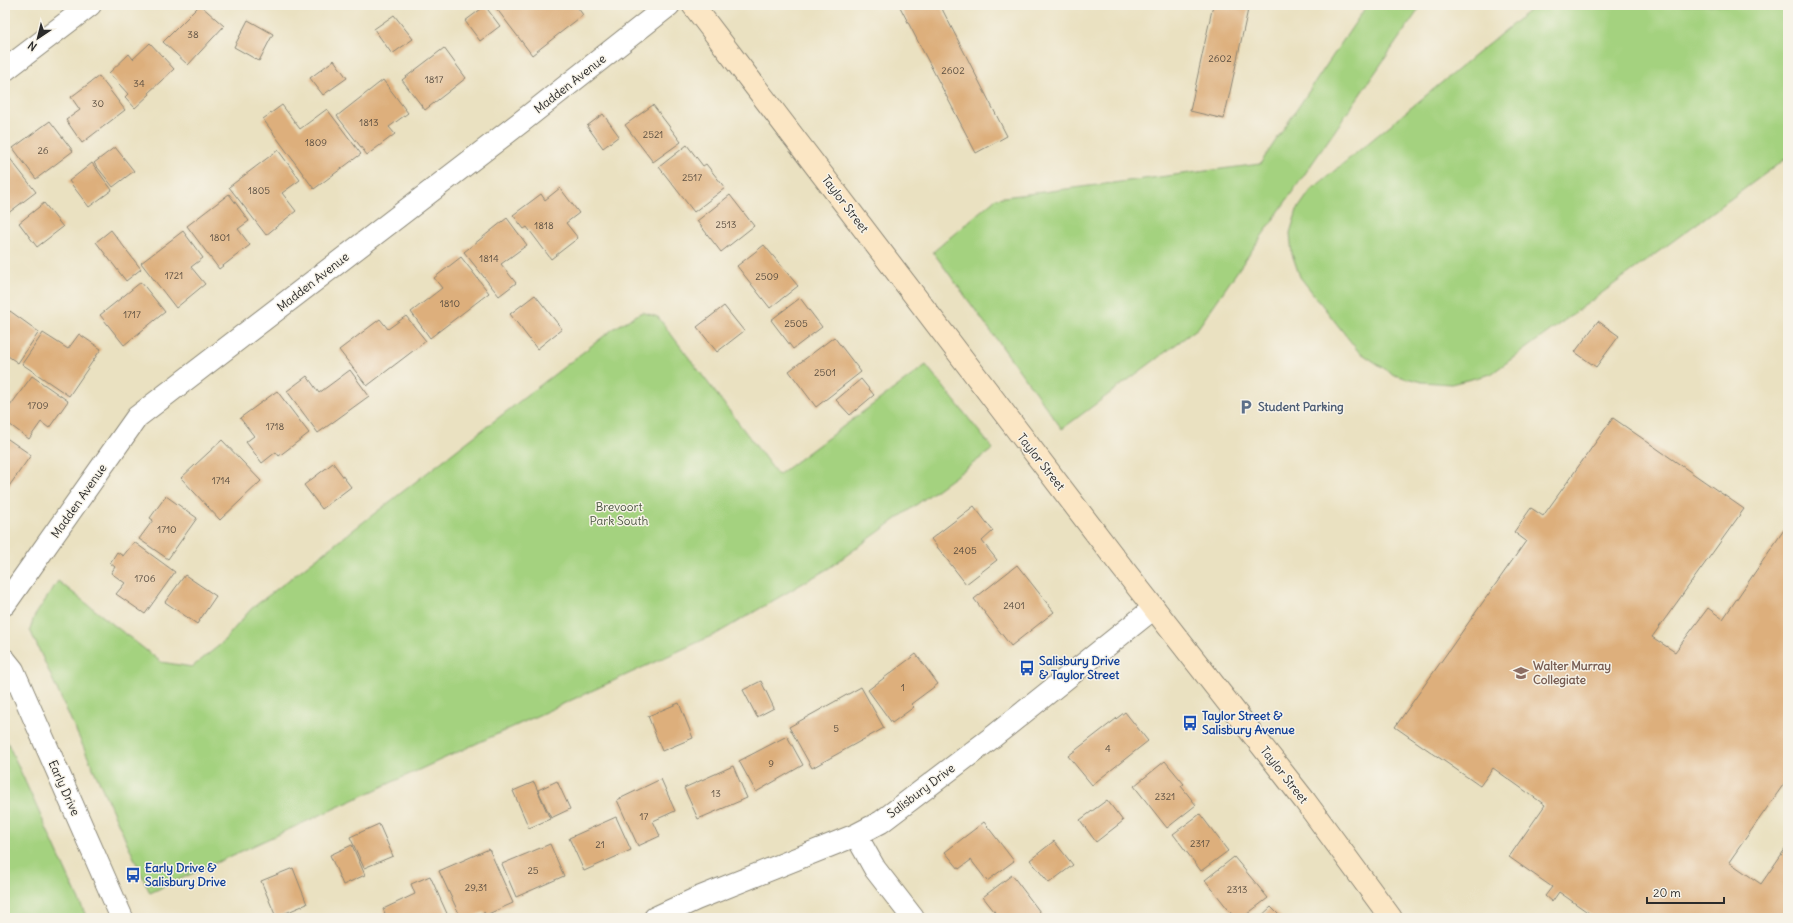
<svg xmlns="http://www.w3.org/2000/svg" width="1793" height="923" viewBox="0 0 1793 923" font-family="Delius,sans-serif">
<rect width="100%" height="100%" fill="#f7f3e8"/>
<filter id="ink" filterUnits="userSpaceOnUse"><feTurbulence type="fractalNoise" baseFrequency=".025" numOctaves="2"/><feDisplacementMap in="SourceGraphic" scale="8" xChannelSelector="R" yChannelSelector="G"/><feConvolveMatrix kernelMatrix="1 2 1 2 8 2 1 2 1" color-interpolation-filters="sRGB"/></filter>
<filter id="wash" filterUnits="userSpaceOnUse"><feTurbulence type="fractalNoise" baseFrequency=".012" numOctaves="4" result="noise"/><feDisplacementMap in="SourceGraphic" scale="16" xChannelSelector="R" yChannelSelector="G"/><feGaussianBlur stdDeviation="0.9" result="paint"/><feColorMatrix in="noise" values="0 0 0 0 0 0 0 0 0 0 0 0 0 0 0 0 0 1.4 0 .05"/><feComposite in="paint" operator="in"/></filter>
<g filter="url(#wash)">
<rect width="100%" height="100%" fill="#eae1c1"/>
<path fill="#a4d27f" stroke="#687e55" d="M 1367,5 L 1422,5 L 1198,328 L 1062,429 L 933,252 L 996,198 L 1260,164 Z
M 1536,5 L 1788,5 L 1788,157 L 1491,374 L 1451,384 L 1422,382 L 1394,375 L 1358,351 L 1300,277 L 1292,254 L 1290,233 L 1297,210 L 1311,190 Z
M 642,312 L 658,317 L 778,475 L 926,365 L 993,449 L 829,568 L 718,633 L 150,893 L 30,630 L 34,617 L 58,581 L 161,662 L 192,667 L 221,644 L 251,609 L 613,329 Z
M 5,737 L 87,918 L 5,918 Z"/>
<g id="blocks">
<path fill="#ddaf7c" d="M 200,5 L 224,26 L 188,65 L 163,42 Z
M 501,5 L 576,5 L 583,15 L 532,55 L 496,8 Z
M 899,5 L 940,5 L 1007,136 L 976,153 Z
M 1213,5 L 1249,5 L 1224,119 L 1190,111 Z
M 485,6 L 500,26 L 480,41 L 465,21 Z
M 394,15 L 413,39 L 392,54 L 374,29 Z
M 248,20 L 273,34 L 259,61 L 234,47 Z
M 150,43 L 174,69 L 148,93 L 150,94 L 135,108 L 125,97 L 128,94 L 109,73 L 129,54 L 133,59 Z
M 444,48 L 466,78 L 425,110 L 402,80 Z
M 334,60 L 347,78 L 323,95 L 310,78 Z
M 99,76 L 125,110 L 82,143 L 66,120 L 80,110 L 71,97 Z
M 383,80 L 408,113 L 389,127 L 395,134 L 367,155 L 337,116 Z
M 282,105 L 300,129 L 327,109 L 361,154 L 314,189 L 263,119 Z
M 653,105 L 681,142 L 653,162 L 625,125 Z
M 603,114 L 619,136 L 603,148 L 587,126 Z
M 50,121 L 73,151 L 36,179 L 13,148 Z
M 687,145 L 703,166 L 706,164 L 725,188 L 694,212 L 659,167 Z
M 115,147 L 134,171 L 113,187 L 94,163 Z
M 278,150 L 300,180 L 282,193 L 296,211 L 266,235 L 229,187 Z
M 5,152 L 36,192 L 7,214 L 5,212 Z
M 92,163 L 112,190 L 89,207 L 69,181 Z
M 560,188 L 579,213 L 566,223 L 578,238 L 551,259 L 527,227 L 524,229 L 513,215 L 541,194 L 545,200 Z
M 229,194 L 249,221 L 238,229 L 250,245 L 219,269 L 187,226 Z
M 730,195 L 754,226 L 721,252 L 697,221 Z
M 44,203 L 63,227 L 37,247 L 19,223 Z
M 507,218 L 527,245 L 501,264 L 516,283 L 499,296 L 464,252 Z
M 111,230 L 141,269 L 126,281 L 96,242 Z
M 183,231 L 203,258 L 191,267 L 205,284 L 176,308 L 141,263 Z
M 764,245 L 798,286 L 770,308 L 737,266 Z
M 461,257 L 489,293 L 430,338 L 411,312 L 442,288 L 434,278 Z
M 141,282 L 165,312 L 124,345 L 100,315 Z
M 535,295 L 562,329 L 537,349 L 510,314 Z
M 800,298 L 822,327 L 793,349 L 771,320 Z
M 724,306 L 744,331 L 717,352 L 697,327 Z
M 10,311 L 39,332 L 18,363 L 5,354 L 5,318 Z
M 406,316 L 426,341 L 367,386 L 339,350 L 380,319 L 388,329 Z
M 1598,321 L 1619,336 L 1596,367 L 1575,352 Z
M 43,333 L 68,349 L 79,334 L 101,349 L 69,396 L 22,364 Z
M 834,337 L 861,372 L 816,407 L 789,371 Z
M 350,370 L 369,396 L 318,433 L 287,391 L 307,376 L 319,393 Z
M 32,376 L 68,401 L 49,428 L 41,422 L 29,439 L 5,421 L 5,409 L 7,410 Z
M 861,379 L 874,395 L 850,415 L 836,400 Z
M 277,391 L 309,433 L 279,456 L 276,452 L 262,463 L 246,442 L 254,436 L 240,418 Z
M 1613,418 L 1744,509 L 1652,637 L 1675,652 L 1708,608 L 1723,619 L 1788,524 L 1788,778 L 1729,862 L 1761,884 L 1788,845 L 1788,918 L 1596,918 L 1559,892 L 1552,902 L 1545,896 L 1552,887 L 1509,857 L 1545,805 L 1493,768 L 1480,786 L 1395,727 L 1526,541 L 1514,532 L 1531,508 L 1543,516 Z
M 5,437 L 31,455 L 5,492 Z
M 222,440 L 261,481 L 220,520 L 181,478 Z
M 333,463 L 351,487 L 322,509 L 304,485 Z
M 166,496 L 197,518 L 168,559 L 139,539 L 153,520 L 150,518 Z
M 974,506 L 993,531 L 982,541 L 997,560 L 966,584 L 931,539 Z
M 134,542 L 175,572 L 145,614 L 116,594 L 125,583 L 111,573 L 115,567 L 110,563 L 117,552 L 123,556 Z
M 1017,565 L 1054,612 L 1011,646 L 974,599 Z
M 185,575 L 216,596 L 197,624 L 165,602 Z
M 916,654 L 938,684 L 911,704 L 914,707 L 892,723 L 868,690 Z
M 761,681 L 774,708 L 757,717 L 743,690 Z
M 861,687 L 884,728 L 812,768 L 789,727 Z
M 679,703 L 693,738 L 662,751 L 648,716 Z
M 1125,712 L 1148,741 L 1092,785 L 1068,756 Z
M 787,736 L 803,765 L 756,792 L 739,761 Z
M 1165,761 L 1184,784 L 1181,786 L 1196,805 L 1167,828 L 1134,786 Z
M 733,766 L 747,798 L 698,819 L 684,788 Z
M 661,779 L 675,811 L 653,821 L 660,836 L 638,846 L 617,800 Z
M 557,781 L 570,809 L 551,818 L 538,790 Z
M 534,782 L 550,819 L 529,828 L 513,791 Z
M 1107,800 L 1123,821 L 1096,842 L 1080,820 Z
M 1200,814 L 1228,851 L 1201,871 L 1173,834 Z
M 616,817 L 631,850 L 584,871 L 569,838 Z
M 984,822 L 1014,861 L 987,881 L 971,860 L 959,869 L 945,852 Z
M 379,824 L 393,856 L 364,868 L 350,837 Z
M 1054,841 L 1073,865 L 1049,883 L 1030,860 Z
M 550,844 L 564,876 L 516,897 L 502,864 Z
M 352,845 L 365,875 L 343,885 L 330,855 Z
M 489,849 L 513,903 L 486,915 L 484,912 L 469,918 L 461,918 L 439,871 Z
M 1234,857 L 1268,898 L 1242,918 L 1235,918 L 1205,880 Z
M 293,868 L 307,904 L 276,917 L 261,881 Z
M 1012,875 L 1043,916 L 1041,918 L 1002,918 L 999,915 L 998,916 L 983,897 Z
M 430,876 L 449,918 L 387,918 L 383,909 L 415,894 L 411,884 Z
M 1271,907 L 1282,918 L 1259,918 Z"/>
</g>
</g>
<g filter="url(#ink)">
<use href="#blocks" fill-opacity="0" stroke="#8a8676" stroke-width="1"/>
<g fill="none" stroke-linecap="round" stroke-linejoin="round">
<g stroke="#8a8676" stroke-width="24">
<path id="minor" d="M 5,70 L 90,5
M 5,604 L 137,417 L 521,122 L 669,5
M 5,660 L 13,670 L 122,918
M 856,835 L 875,869 L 913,918
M 655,918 L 696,899 L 856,835 L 881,822 L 994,736 L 1154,608"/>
</g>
<g stroke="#8a8676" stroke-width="24">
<path id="secondary" d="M 693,5 L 1117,561 L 1305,801 L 1391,918"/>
</g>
<use href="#minor" stroke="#fff" stroke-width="22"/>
<use href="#secondary" stroke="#fbe6c4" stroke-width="22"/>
</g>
</g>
<defs>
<g id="parking-bare" transform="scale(1.2)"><path d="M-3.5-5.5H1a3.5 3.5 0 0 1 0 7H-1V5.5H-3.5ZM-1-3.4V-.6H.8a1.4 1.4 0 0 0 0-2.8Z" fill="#5c6f8a" stroke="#f7f3e8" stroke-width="2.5" paint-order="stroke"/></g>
<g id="bus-bare" transform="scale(1.2)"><path d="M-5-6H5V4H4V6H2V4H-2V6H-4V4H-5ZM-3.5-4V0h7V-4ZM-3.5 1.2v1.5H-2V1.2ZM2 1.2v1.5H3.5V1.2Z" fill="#1a4fb4" stroke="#f7f3e8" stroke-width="2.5" paint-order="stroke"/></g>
<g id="school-bare" transform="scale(1.2)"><path d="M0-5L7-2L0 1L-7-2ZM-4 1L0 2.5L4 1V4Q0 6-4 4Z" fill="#8d6e63" stroke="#f7f3e8" stroke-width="2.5" paint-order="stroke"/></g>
</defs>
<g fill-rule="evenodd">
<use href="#parking-bare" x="1246" y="407"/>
<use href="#bus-bare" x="1027" y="668"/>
<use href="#school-bare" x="1521" y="673"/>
<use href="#bus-bare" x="1190" y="723"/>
<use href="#bus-bare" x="133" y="875"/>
</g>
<g text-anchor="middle" stroke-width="3" stroke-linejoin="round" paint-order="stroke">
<g font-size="10" fill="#584c3f">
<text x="193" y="38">38</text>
<text x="1220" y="62">2602</text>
<text x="953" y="74">2602</text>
<text x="434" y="83">1817</text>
<text x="139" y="87">34</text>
<text x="98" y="107">30</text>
<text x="369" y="126">1813</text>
<text x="653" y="138">2521</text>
<text x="316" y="146">1809</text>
<text x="43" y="154">26</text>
<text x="692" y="181">2517</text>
<text x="259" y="194">1805</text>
<text x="726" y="228">2513</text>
<text x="544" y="229">1818</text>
<text x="220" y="241">1801</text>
<text x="489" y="262">1814</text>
<text x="174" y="279">1721</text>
<text x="767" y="280">2509</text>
<text x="450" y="307">1810</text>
<text x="132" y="318">1717</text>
<text x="796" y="327">2505</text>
<text x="825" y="376">2501</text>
<text x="38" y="409">1709</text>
<text x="275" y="430">1718</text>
<text x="221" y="484">1714</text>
<text x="167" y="533">1710</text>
<text x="965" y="554">2405</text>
<text x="145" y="582">1706</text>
<text x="1014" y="609">2401</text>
<text x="903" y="691">1</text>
<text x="836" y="732">5</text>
<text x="1108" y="752">4</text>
<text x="771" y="767">9</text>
<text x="716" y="797">13</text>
<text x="1165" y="800">2321</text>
<text x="644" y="820">17</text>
<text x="1200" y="847">2317</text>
<text x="600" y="848">21</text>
<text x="533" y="874">25</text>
<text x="476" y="891">29,31</text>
<text x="1237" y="893">2313</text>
</g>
<g font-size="12" fill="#2b2b2b" stroke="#f7f3e8">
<text transform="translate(570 84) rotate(-38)" y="4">Madden Avenue</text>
<text transform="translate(845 204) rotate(53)" y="4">Taylor Street</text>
<text transform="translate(313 282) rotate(-38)" y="4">Madden Avenue</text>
<text transform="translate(1041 462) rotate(52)" y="4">Taylor Street</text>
<text transform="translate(79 501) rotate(-55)" y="4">Madden Avenue</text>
<text transform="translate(1284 775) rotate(52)" y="4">Taylor Street</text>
<text transform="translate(64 788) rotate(66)" y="4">Early Drive</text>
<text transform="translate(921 791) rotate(-37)" y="4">Salisbury Drive</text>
</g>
<g font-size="12" font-weight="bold" fill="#4e5e75" stroke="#f7f3e8" text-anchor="start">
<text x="1258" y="411">Student Parking</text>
</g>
<g font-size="12" fill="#495540" stroke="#f7f3e8">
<text x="619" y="511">Brevoort<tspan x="619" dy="14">Park South</tspan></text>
</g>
<g font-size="12" font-weight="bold" fill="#164399" stroke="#f7f3e8" text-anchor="start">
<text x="1039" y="665">Salisbury Drive<tspan x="1039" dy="14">&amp; Taylor Street</tspan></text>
<text x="1202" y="720">Taylor Street &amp;<tspan x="1202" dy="14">Salisbury Avenue</tspan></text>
<text x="145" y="872">Early Drive &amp;<tspan x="145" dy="14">Salisbury Drive</tspan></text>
</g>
<g font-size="12" font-weight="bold" fill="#785e54" stroke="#f7f3e8" text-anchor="start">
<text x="1533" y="670">Walter Murray<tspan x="1533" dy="14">Collegiate</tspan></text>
</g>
</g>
<rect width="1793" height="923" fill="none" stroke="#f7f3e8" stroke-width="20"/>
<g transform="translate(38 38) rotate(215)" stroke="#f7f3e8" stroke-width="3" paint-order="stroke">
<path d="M0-3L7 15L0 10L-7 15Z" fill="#2b2b2b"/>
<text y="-6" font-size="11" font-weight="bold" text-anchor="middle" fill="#2b2b2b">N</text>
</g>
<path d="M1647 897v6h77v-6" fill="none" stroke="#2b2b2b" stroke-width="2"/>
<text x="1653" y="897" font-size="12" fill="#2b2b2b" stroke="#f7f3e8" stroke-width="3" paint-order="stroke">20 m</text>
</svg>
